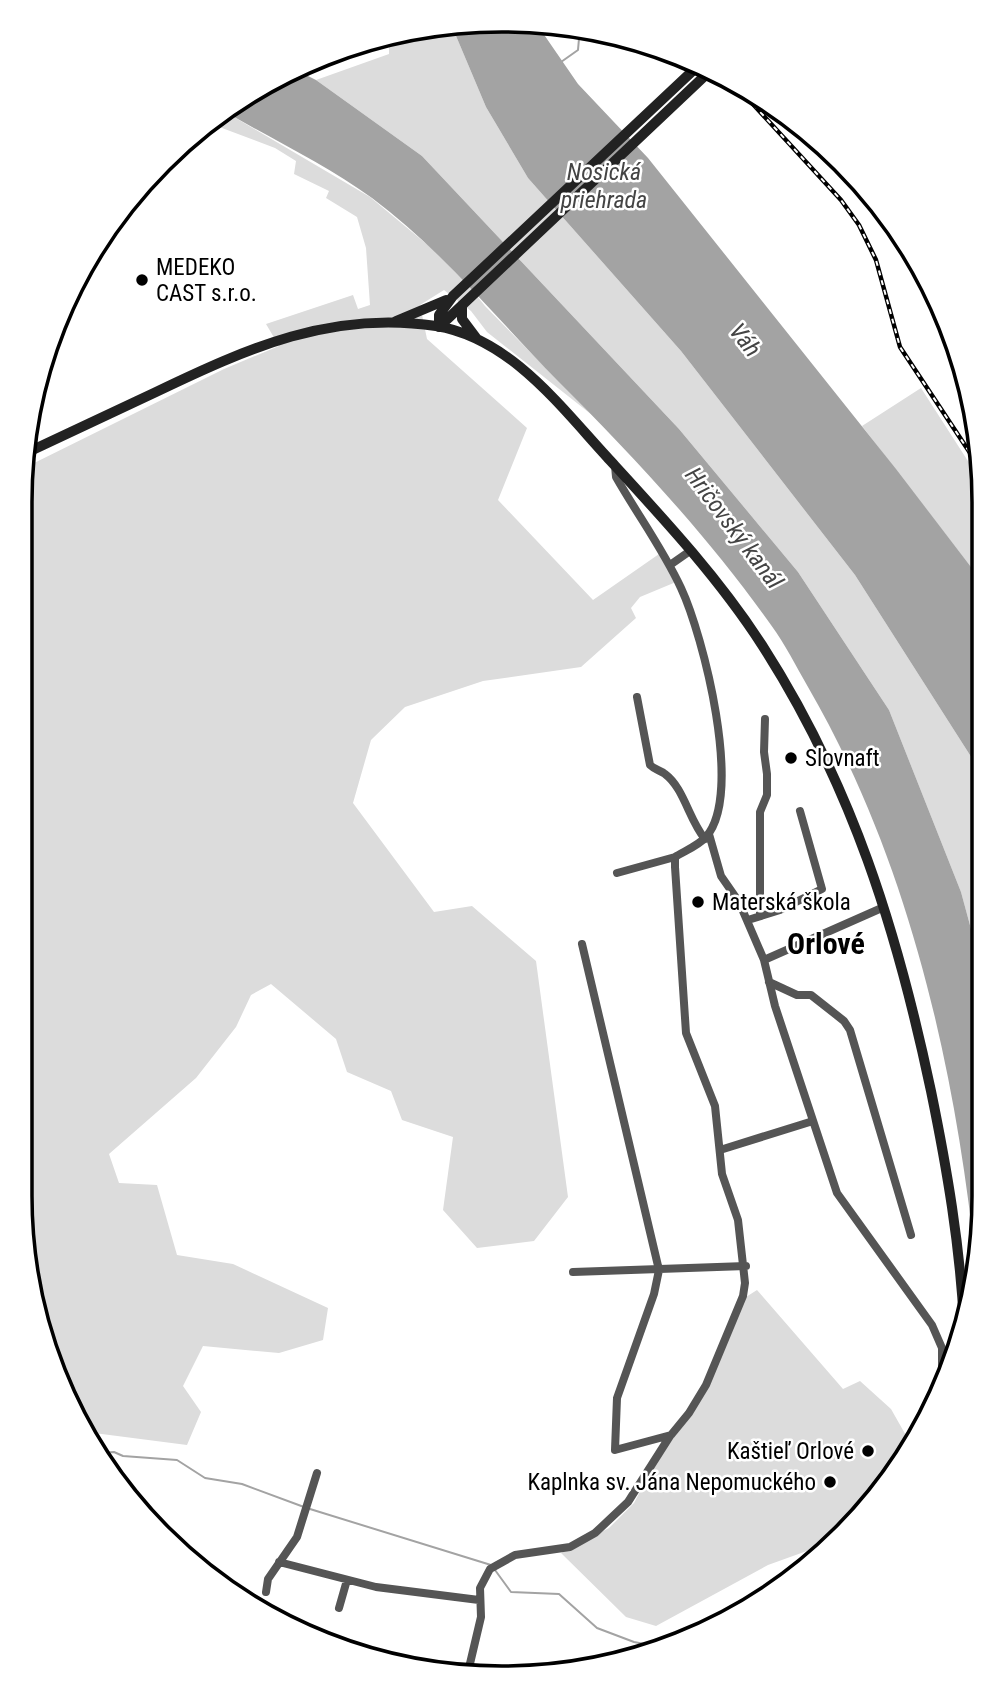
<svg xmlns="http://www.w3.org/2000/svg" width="1004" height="1697" viewBox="0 0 1004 1697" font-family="'Roboto Condensed',sans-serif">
<rect width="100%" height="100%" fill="#fff"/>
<path fill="#dcdcdc" d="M 451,24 L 486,107 L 528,178 L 681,351 L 855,575 L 984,777 L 984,977 L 961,892 L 889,710 L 798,572 L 679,429 L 422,156 L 316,80 L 389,54 L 389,34 L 408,28 Z
M 222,110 L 370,197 L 453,266 L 485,306 L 592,415 L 487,332 L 471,311 L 444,290 L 420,305 L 427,339 L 527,428 L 498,500 L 593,600 L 659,554 L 676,582 L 640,597 L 631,608 L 636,618 L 581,667 L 483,681 L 405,707 L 371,740 L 353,803 L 434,912 L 472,906 L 536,961 L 568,1197 L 534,1241 L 477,1248 L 443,1210 L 453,1137 L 402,1120 L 391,1091 L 347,1072 L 336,1039 L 271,984 L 251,995 L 236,1027 L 196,1078 L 109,1154 L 119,1183 L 157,1185 L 177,1255 L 233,1264 L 328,1308 L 323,1340 L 279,1353 L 203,1346 L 183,1386 L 201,1412 L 187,1445 L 94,1433 L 94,1441 L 45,1350 L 19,1195 L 20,470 L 224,369 L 279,346 L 266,324 L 353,295 L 358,309 L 370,305 L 366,248 L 357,217 L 326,198 L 329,191 L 294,174 L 296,161 L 275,148 L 214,125 L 204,125 Z
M 921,388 L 984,486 L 984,584 L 862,426 Z
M 757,1290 L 843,1389 L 860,1381 L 891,1409 L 912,1446 L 903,1464 L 829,1543 L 768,1565 L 656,1626 L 626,1617 L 561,1553 L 609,1528 L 634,1503 L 660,1454 L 683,1426 L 709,1386 L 746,1297 Z"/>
<path fill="#a3a3a3" d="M 502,19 L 536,23 L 578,84 L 648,158 L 896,469 L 984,584 L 984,777 L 855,575 L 681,351 L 528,178 L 486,107 L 451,24 Z
M 294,69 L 316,80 L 422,156 L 679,429 L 798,572 L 889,710 L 961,892 L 984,977 L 984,1227 L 976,1265 C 955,1066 909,861 808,687 C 796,666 785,644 771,625 C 709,537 633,456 557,380 C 496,318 442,250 372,198 C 328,166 270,138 222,110 L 234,100 Z"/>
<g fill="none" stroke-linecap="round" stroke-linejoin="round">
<path stroke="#a3a3a3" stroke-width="2" d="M 561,62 L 578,50 L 580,27
M 100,1453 L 114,1452 L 123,1456 L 177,1460 L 205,1478 L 242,1484 L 304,1507
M 310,1509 L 491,1565
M 495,1570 L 511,1592 L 559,1594 L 597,1628 L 634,1642 L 665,1648"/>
<path stroke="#555" stroke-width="8" d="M 670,565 L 690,551
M 637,697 L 650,765 C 655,770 660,770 665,774 C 684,788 689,820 705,839
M 709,834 L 721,876 L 739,902 L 764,960 L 775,1006 L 837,1193 L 932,1325 L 942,1348 L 942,1385
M 617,873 L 675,857
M 760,915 L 760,812 L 767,795 L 767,774 L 764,752 L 765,719
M 748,920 L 780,910 L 822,889 L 800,811
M 582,944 L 659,1270 L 654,1294 L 617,1398 L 615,1450 L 671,1435 L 689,1413 L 706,1385 L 743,1296 L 745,1283 L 738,1220 L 722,1174 L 715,1106 L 686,1033 L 675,867 L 675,857 C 685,851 699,845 706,837 C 744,794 703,635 681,588 C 663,549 637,514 616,477 L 615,466
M 764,960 L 884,907
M 769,982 L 797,995 L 811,995 L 844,1021 L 850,1030 L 911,1235
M 720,1150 L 813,1121
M 573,1272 L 746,1266
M 279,1562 L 376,1587 L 479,1600
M 266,1592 L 268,1579 L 297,1537 L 317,1473
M 339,1608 L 347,1580
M 468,1672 L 481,1617 L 480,1588 L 490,1569 L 515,1555 L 570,1547 L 595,1533 L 628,1502 L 670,1436"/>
<path stroke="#222" stroke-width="10" d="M 462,305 L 462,319 L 477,339
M 396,321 L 446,300
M 439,327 L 439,315 L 453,296 L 701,63
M 439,327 L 712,69
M 24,454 C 68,433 112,413 156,392 C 248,348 332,310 436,326 C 510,338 560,406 607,457 C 662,517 718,577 762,645 C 852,785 897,930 931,1091 C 947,1169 960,1245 964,1324"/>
<g stroke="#000" stroke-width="4.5">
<path id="rail" d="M 740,90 L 841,200 L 859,225 L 876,260 L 900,347 L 984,474"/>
</g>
<use href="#rail" stroke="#fff" stroke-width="2" stroke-dasharray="5" stroke-linecap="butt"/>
</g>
<g fill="#000" stroke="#fff" stroke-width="2.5">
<circle cx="142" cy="280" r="7"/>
<circle cx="791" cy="758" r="7"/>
<circle cx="698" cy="902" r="7"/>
<circle cx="868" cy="1451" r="7"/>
<circle cx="830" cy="1482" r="7"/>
</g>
<g text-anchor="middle" stroke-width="5" stroke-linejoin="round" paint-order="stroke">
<g font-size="23" fill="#000" stroke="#fff" text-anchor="start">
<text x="156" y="275">MEDEKO<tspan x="156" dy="26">CAST s.r.o.</tspan></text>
<text x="805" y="766">Slovnaft</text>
<text x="712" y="910">Materská škola</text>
<text x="854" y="1459" text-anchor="end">Kaštieľ Orlové</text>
<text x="816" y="1490" text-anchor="end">Kaplnka sv. Jána Nepomuckého</text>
</g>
<g font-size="24" font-style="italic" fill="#444" stroke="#fff">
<text x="604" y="180">Nosická<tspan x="604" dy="28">priehrada</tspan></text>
<text transform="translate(745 340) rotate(52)" y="8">Váh</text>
<text transform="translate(734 528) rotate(53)" y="8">Hričovský kanál</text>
</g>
<g font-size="30" font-weight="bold" fill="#000" stroke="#fff">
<text x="826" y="954">Orlové</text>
</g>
</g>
<path d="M0 0H1004V1697H0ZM502 32H502A470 470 0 0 1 972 502V1196A470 470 0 0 1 502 1666H502A470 470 0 0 1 32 1196V502A470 470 0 0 1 502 32Z" fill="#fff" fill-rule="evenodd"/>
<path fill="none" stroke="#000" stroke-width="3.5" d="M502 32H502A470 470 0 0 1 972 502V1196A470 470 0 0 1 502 1666H502A470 470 0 0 1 32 1196V502A470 470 0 0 1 502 32Z"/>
</svg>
